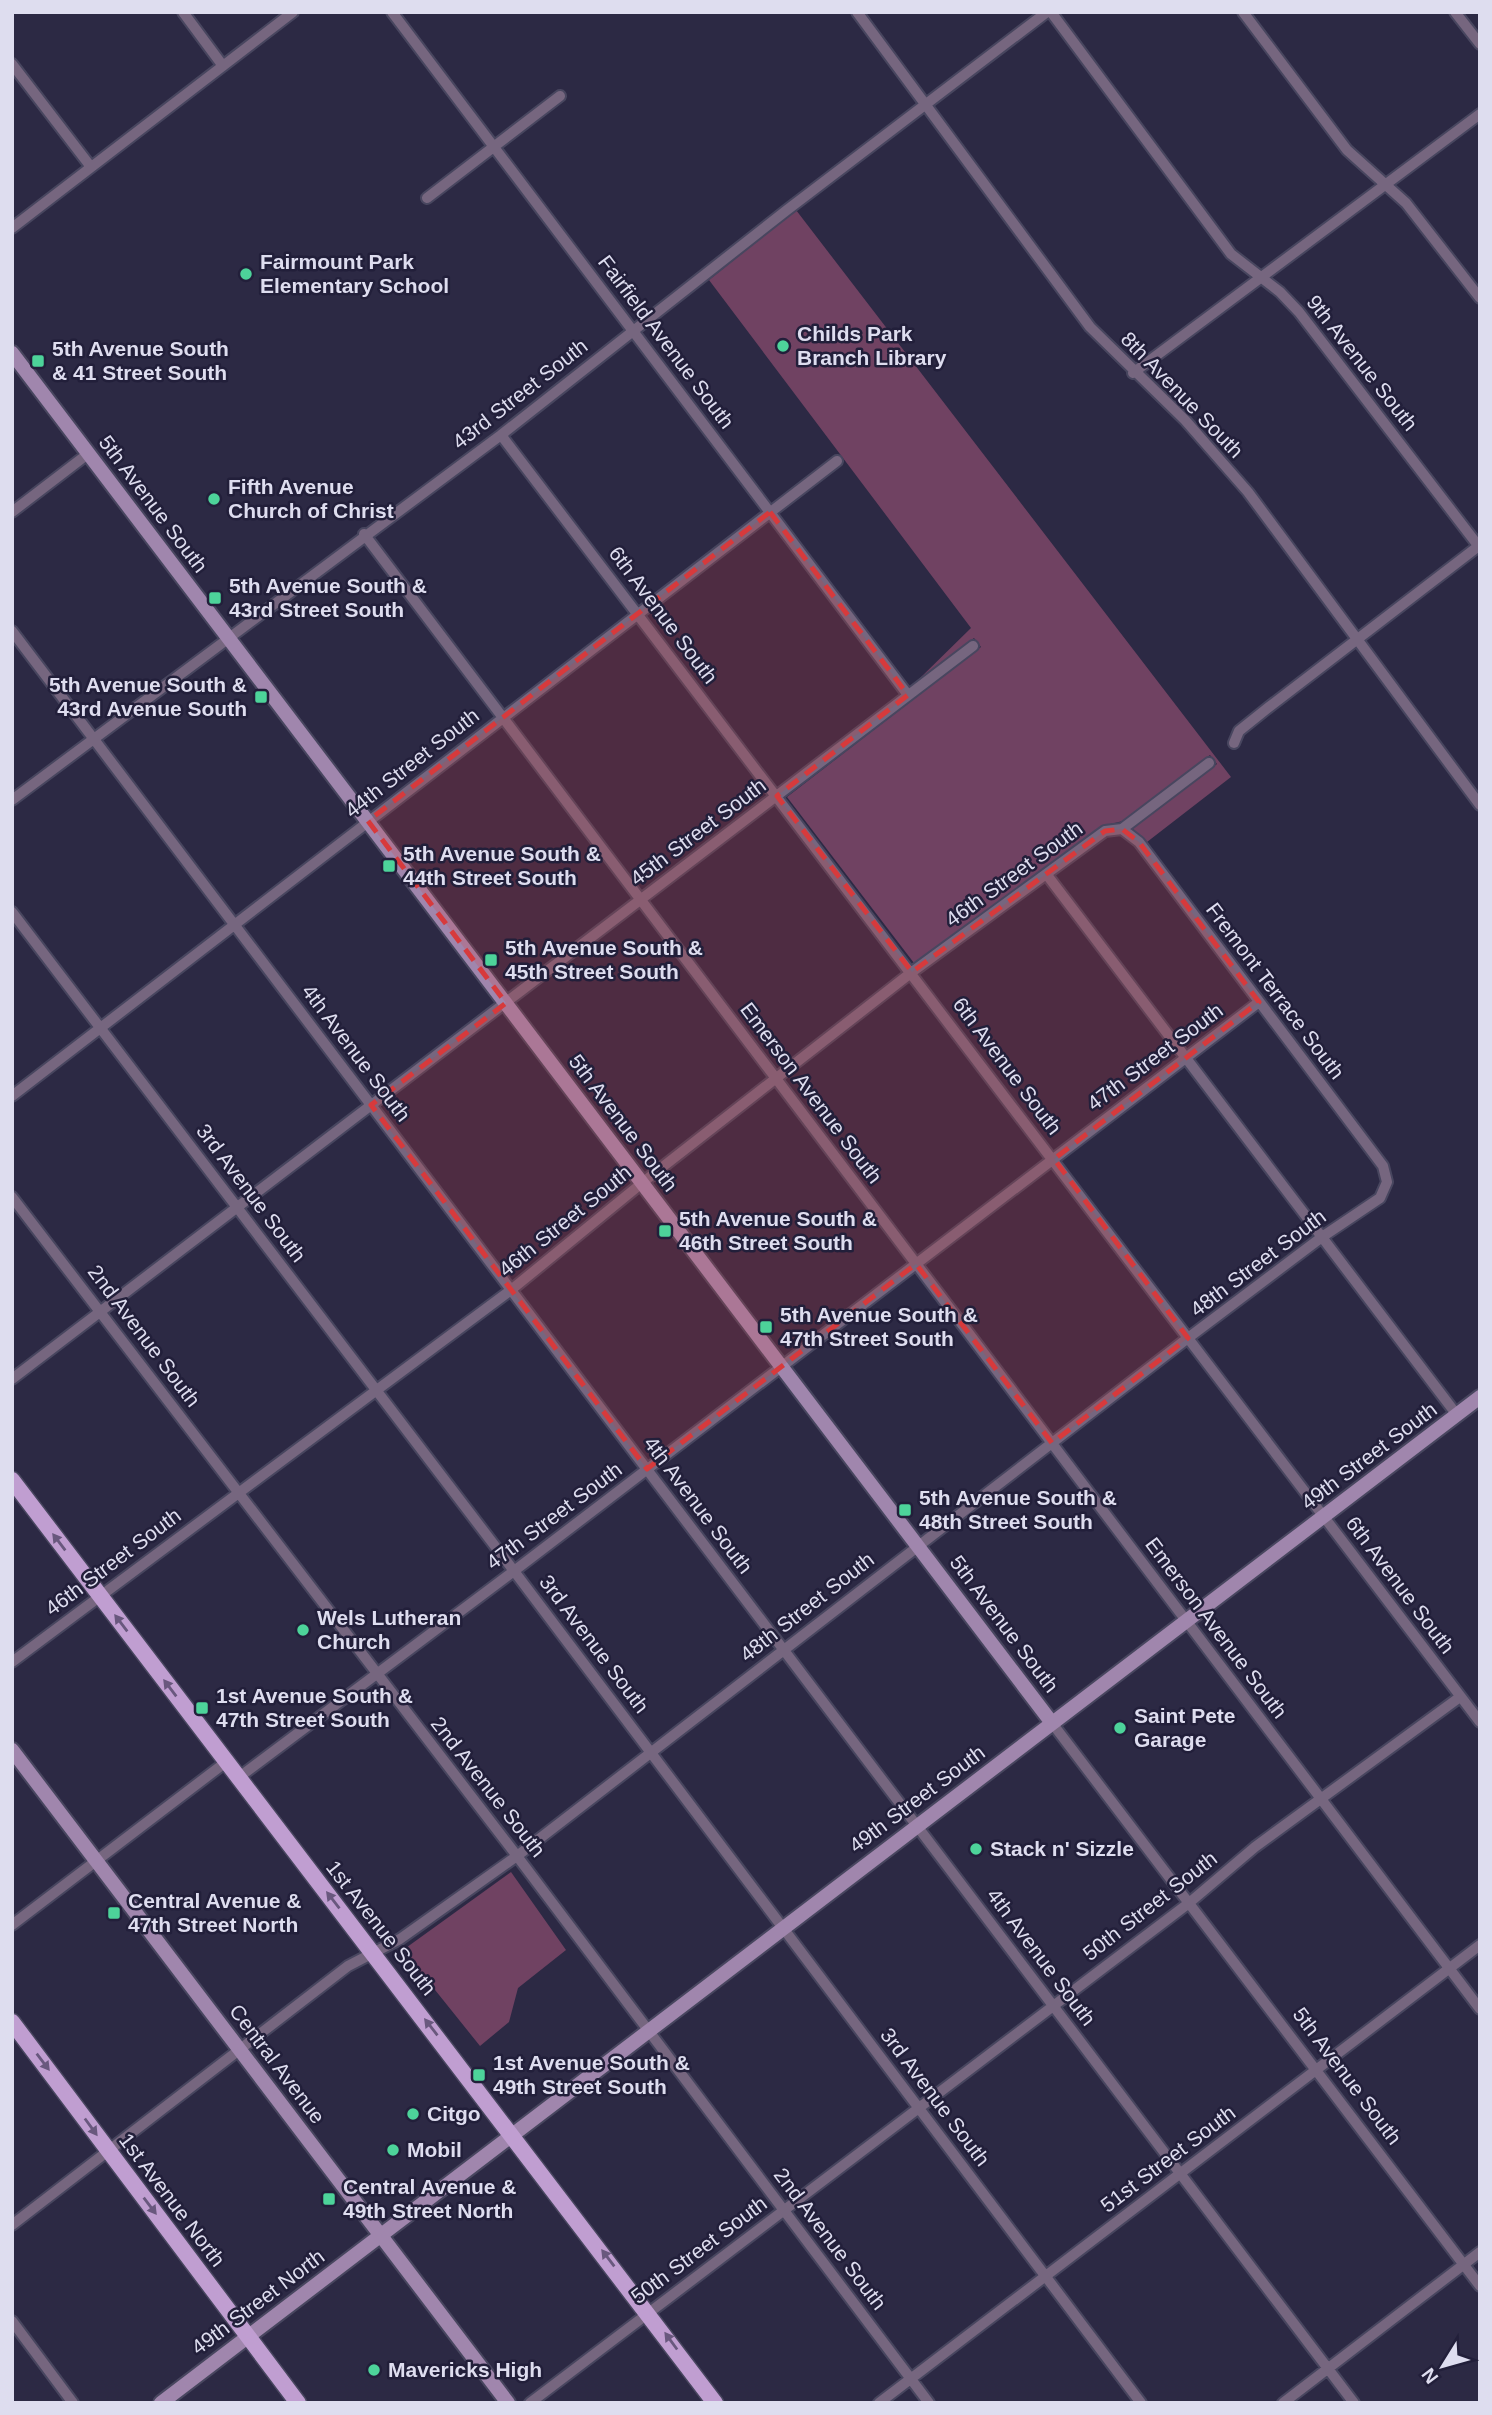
<svg xmlns="http://www.w3.org/2000/svg" width="1492" height="2415" viewBox="0 0 1492 2415" font-family="Helvetica,sans-serif">
<rect width="100%" height="100%" fill="#2c2944"/>
<path fill="#704262" d="M 796,210 L 1231,777 L 1147,842 L 1132,828 L 1217,764 L 1210,755 L 1123,821 L 1102,826 L 914,963 L 787,797 L 981,647 L 974,638 L 916,682 L 971,628 L 709,280 Z
M 511,1872 L 566,1950 L 518,1988 L 509,2022 L 480,2046 L 403,1950 Z"/>
<g fill="none" stroke-linecap="round" stroke-linejoin="round">
<g stroke="#48465f" stroke-width="14">
<path id="street" d="M 183,12 L 223,66
M 392,12 L 908,695
M 857,12 L 1090,327 L 1185,420 L 1248,492 L 1480,805
M 1051,12 L 1231,254 L 1280,292 L 1299,312 L 1480,548
M 1243,12 L 1347,150 L 1406,203 L 1480,298
M 1455,12 L 1480,44
M 12,64 L 91,167
M 427,198 L 560,96
M 12,228 L 293,12
M 1133,373 L 1480,114
M 501,435 L 1480,1722
M 12,512 L 89,453
M 364,534 L 1480,2009
M 12,631 L 1354,2403
M 1234,743 L 1239,731 L 1269,707 L 1480,545
M 12,800 L 501,435 L 787,210 L 1047,12
M 1047,875 L 1457,1415
M 12,912 L 514,1571 L 1141,2403
M 12,1096 L 837,461
M 12,1197 L 517,1856 L 929,2403
M 12,1379 L 973,646
M 12,1662 L 511,1290 L 642,1183 L 912,972 L 1105,831 L 1122,829 L 1209,763
M 1052,1723 L 1480,2286
M 238,1778 L 514,1571 L 1259,1002
M 12,1925 L 226,1762
M 12,2225 L 348,1966 L 400,1939 L 517,1856 L 1188,1338 L 1322,1237 L 1380,1198 L 1387,1182 L 1383,1166 L 1139,842 L 1122,829
M 12,2321 L 73,2403
M 530,2403 L 1189,1903 L 1255,1847 L 1460,1697
M 879,2403 L 1480,1945
M 1283,2403 L 1480,2252"/>
</g>
<g stroke="#48465f" stroke-width="18">
<path id="secondary" d="M 12,353 L 1052,1723
M 12,1750 L 508,2403
M 161,2403 L 1480,1397"/>
</g>
<g stroke="#48465f" stroke-width="19">
<path id="primary" d="M 12,1480 L 715,2403
M 12,2022 L 298,2403"/>
</g>
<use href="#street" stroke="#76667f" stroke-width="10"/>
<use href="#secondary" stroke="#a086ad" stroke-width="14"/>
<use href="#primary" stroke="#c09ed1" stroke-width="16"/>
</g>
<defs><path id="oneway-solid" d="M-6-.8H1V-3.2L6.5 0L1 3.2V.8H-6Z" transform="scale(1.75)"/></defs>
<g fill="#69587e">
<use href="#oneway-solid" transform="translate(59 1542) rotate(-127)"/>
<use href="#oneway-solid" transform="translate(121 1623) rotate(-127)"/>
<use href="#oneway-solid" transform="translate(170 1688) rotate(-127)"/>
<use href="#oneway-solid" transform="translate(333 1900) rotate(-128)"/>
<use href="#oneway-solid" transform="translate(431 2027) rotate(-128)"/>
<use href="#oneway-solid" transform="translate(43 2062) rotate(53)"/>
<use href="#oneway-solid" transform="translate(91 2127) rotate(54)"/>
<use href="#oneway-solid" transform="translate(150 2206) rotate(53)"/>
<use href="#oneway-solid" transform="translate(608 2258) rotate(-127)"/>
<use href="#oneway-solid" transform="translate(671 2341) rotate(-126)"/>
</g>
<path fill="#d73a3c" fill-opacity="0.2" stroke="#d73a3c" stroke-width="5" stroke-dasharray="14 9" stroke-linejoin="round" d="M 770,512 L 908,695 L 777,796 L 912,972 L 1105,831 L 1122,829 L 1139,842 L 1259,1002 L 1054,1159 L 1188,1338 L 1052,1443 L 916,1264 L 647,1469 L 371,1105 L 506,1003 L 368,821 Z"/>
<g fill="#4dd39a" stroke="#221f3a" stroke-width="2.5">
<circle cx="246" cy="274" r="7"/>
<circle cx="783" cy="346" r="7"/>
<rect x="31" y="354" width="14" height="14" rx="3.5"/>
<circle cx="214" cy="499" r="7"/>
<rect x="208" y="591" width="14" height="14" rx="3.5"/>
<rect x="254" y="690" width="14" height="14" rx="3.5"/>
<rect x="382" y="859" width="14" height="14" rx="3.5"/>
<rect x="484" y="953" width="14" height="14" rx="3.5"/>
<rect x="658" y="1224" width="14" height="14" rx="3.5"/>
<rect x="759" y="1320" width="14" height="14" rx="3.5"/>
<rect x="898" y="1503" width="14" height="14" rx="3.5"/>
<circle cx="303" cy="1630" r="7"/>
<rect x="195" y="1701" width="14" height="14" rx="3.5"/>
<circle cx="1120" cy="1728" r="7"/>
<circle cx="976" cy="1849" r="7"/>
<rect x="107" y="1906" width="14" height="14" rx="3.5"/>
<rect x="472" y="2068" width="14" height="14" rx="3.5"/>
<circle cx="413" cy="2114" r="7"/>
<circle cx="393" cy="2150" r="7"/>
<rect x="322" y="2192" width="14" height="14" rx="3.5"/>
<circle cx="374" cy="2370" r="7"/>
</g>
<g text-anchor="middle" stroke-width="5" stroke-linejoin="round" paint-order="stroke">
<g font-size="21" font-weight="bold" fill="#deddef" stroke="#221f3a" text-anchor="start">
<text x="260" y="269">Fairmount Park<tspan x="260" dy="24">Elementary School</tspan></text>
<text x="797" y="341">Childs Park<tspan x="797" dy="24">Branch Library</tspan></text>
<text x="52" y="356">5th Avenue South<tspan x="52" dy="24">&amp; 41 Street South</tspan></text>
<text x="228" y="494">Fifth Avenue<tspan x="228" dy="24">Church of Christ</tspan></text>
<text x="229" y="593">5th Avenue South &amp;<tspan x="229" dy="24">43rd Street South</tspan></text>
<text x="247" y="692" text-anchor="end">5th Avenue South &amp;<tspan x="247" dy="24">43rd Avenue South</tspan></text>
<text x="403" y="861">5th Avenue South &amp;<tspan x="403" dy="24">44th Street South</tspan></text>
<text x="505" y="955">5th Avenue South &amp;<tspan x="505" dy="24">45th Street South</tspan></text>
<text x="679" y="1226">5th Avenue South &amp;<tspan x="679" dy="24">46th Street South</tspan></text>
<text x="780" y="1322">5th Avenue South &amp;<tspan x="780" dy="24">47th Street South</tspan></text>
<text x="919" y="1505">5th Avenue South &amp;<tspan x="919" dy="24">48th Street South</tspan></text>
<text x="317" y="1625">Wels Lutheran<tspan x="317" dy="24">Church</tspan></text>
<text x="216" y="1703">1st Avenue South &amp;<tspan x="216" dy="24">47th Street South</tspan></text>
<text x="1134" y="1723">Saint Pete<tspan x="1134" dy="24">Garage</tspan></text>
<text x="990" y="1856">Stack n' Sizzle</text>
<text x="128" y="1908">Central Avenue &amp;<tspan x="128" dy="24">47th Street North</tspan></text>
<text x="493" y="2070">1st Avenue South &amp;<tspan x="493" dy="24">49th Street South</tspan></text>
<text x="427" y="2121">Citgo</text>
<text x="407" y="2157">Mobil</text>
<text x="343" y="2194">Central Avenue &amp;<tspan x="343" dy="24">49th Street North</tspan></text>
<text x="388" y="2377">Mavericks High</text>
</g>
<g font-size="21" fill="#deddef" stroke="#221f3a">
<text transform="translate(666 342) rotate(53)" y="7">Fairfield Avenue South</text>
<text transform="translate(1362 363) rotate(52)" y="7">9th Avenue South</text>
<text transform="translate(520 394) rotate(-38)" y="7">43rd Street South</text>
<text transform="translate(1182 395) rotate(46)" y="7">8th Avenue South</text>
<text transform="translate(153 504) rotate(53)" y="7">5th Avenue South</text>
<text transform="translate(663 615) rotate(53)" y="7">6th Avenue South</text>
<text transform="translate(412 763) rotate(-38)" y="7">44th Street South</text>
<text transform="translate(698 832) rotate(-37)" y="7">45th Street South</text>
<text transform="translate(1014 874) rotate(-36)" y="7">46th Street South</text>
<text transform="translate(1275 991) rotate(53)" y="7">Fremont Terrace South</text>
<text transform="translate(356 1053) rotate(53)" y="7">4th Avenue South</text>
<text transform="translate(1155 1057) rotate(-37)" y="7">47th Street South</text>
<text transform="translate(1007 1066) rotate(53)" y="7">6th Avenue South</text>
<text transform="translate(811 1093) rotate(53)" y="7">Emerson Avenue South</text>
<text transform="translate(623 1123) rotate(53)" y="7">5th Avenue South</text>
<text transform="translate(251 1193) rotate(53)" y="7">3rd Avenue South</text>
<text transform="translate(565 1221) rotate(-39)" y="7">46th Street South</text>
<text transform="translate(1258 1263) rotate(-37)" y="7">48th Street South</text>
<text transform="translate(144 1336) rotate(53)" y="7">2nd Avenue South</text>
<text transform="translate(1369 1456) rotate(-37)" y="7">49th Street South</text>
<text transform="translate(698 1505) rotate(53)" y="7">4th Avenue South</text>
<text transform="translate(554 1516) rotate(-37)" y="7">47th Street South</text>
<text transform="translate(113 1562) rotate(-37)" y="7">46th Street South</text>
<text transform="translate(1400 1585) rotate(53)" y="7">6th Avenue South</text>
<text transform="translate(807 1607) rotate(-38)" y="7">48th Street South</text>
<text transform="translate(1004 1624) rotate(53)" y="7">5th Avenue South</text>
<text transform="translate(1216 1628) rotate(53)" y="7">Emerson Avenue South</text>
<text transform="translate(594 1644) rotate(53)" y="7">3rd Avenue South</text>
<text transform="translate(488 1787) rotate(52)" y="7">2nd Avenue South</text>
<text transform="translate(917 1799) rotate(-37)" y="7">49th Street South</text>
<text transform="translate(1150 1906) rotate(-38)" y="7">50th Street South</text>
<text transform="translate(381 1928) rotate(52)" y="7">1st Avenue South</text>
<text transform="translate(1041 1957) rotate(53)" y="7">4th Avenue South</text>
<text transform="translate(277 2064) rotate(53)" y="7">Central Avenue</text>
<text transform="translate(1347 2076) rotate(53)" y="7">5th Avenue South</text>
<text transform="translate(935 2097) rotate(53)" y="7">3rd Avenue South</text>
<text transform="translate(1168 2159) rotate(-37)" y="7">51st Street South</text>
<text transform="translate(172 2200) rotate(53)" y="7">1st Avenue North</text>
<text transform="translate(830 2239) rotate(53)" y="7">2nd Avenue South</text>
<text transform="translate(699 2250) rotate(-37)" y="7">50th Street South</text>
<text transform="translate(258 2302) rotate(-37)" y="7">49th Street North</text>
</g>
</g>
<rect width="1492" height="2415" fill="none" stroke="#deddef" stroke-width="28"/>
<g transform="translate(1443 2366) rotate(233)" stroke="#221f3a" stroke-width="5" paint-order="stroke">
<path d="M0-5L12 26L0 18L-12 26Z" fill="#deddef"/>
<text y="-10" font-size="19" font-weight="bold" text-anchor="middle" fill="#deddef">N</text>
</g>
</svg>
